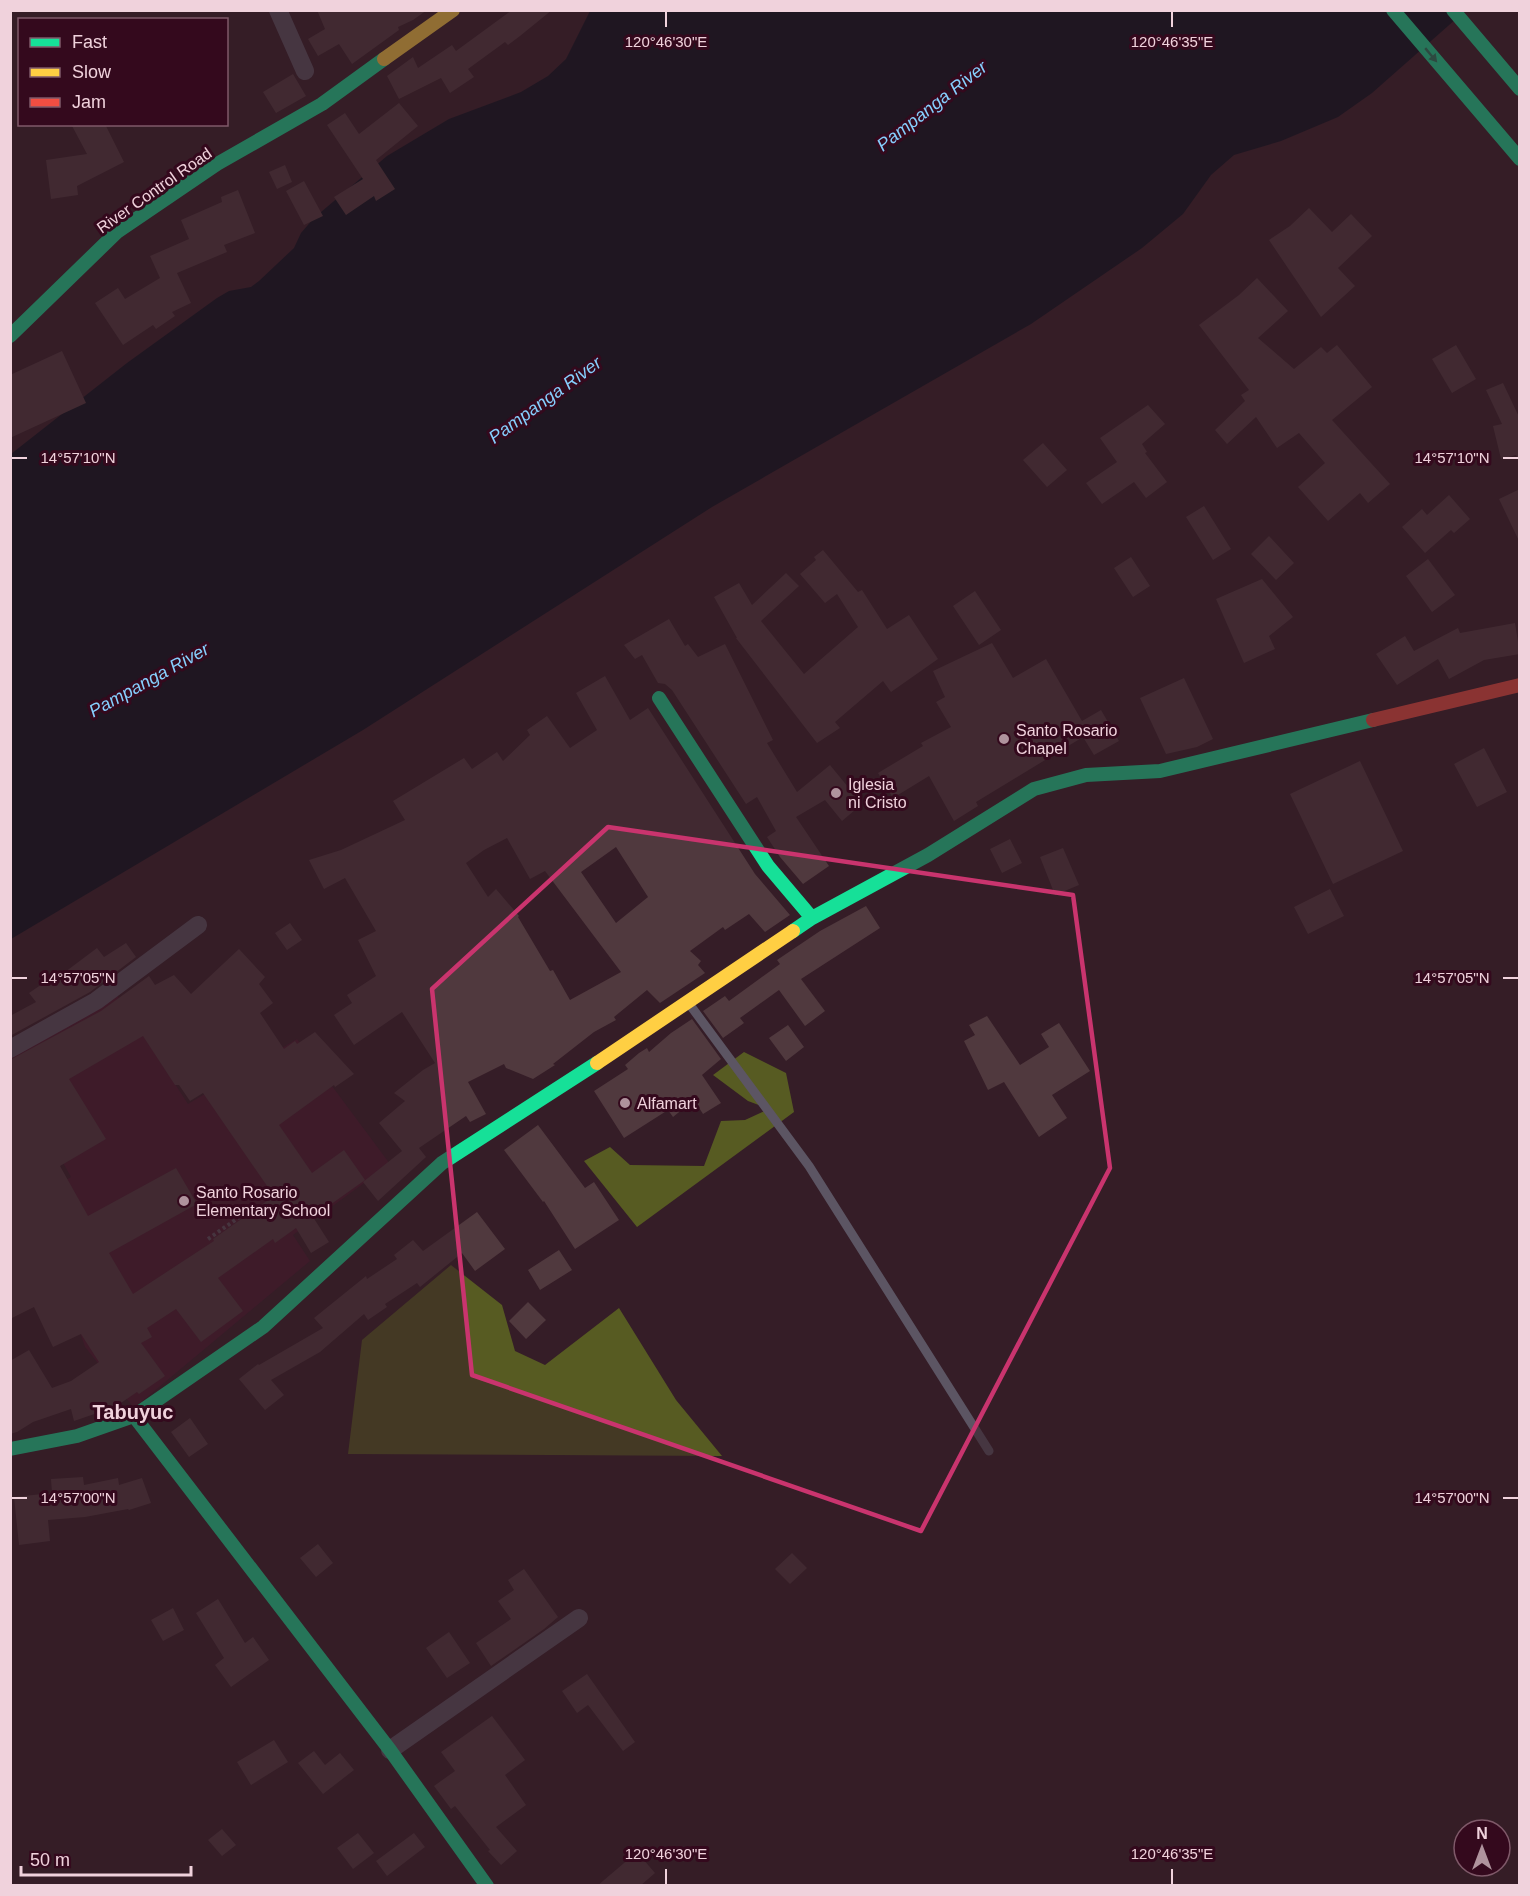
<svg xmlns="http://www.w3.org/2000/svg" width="1530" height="1896" viewBox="0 0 1530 1896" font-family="Arial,sans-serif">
<rect width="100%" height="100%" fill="#351d27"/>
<path fill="#49192e" d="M 117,995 L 188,1104 L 297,1039 L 390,1164 L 293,1235 L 310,1261 L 134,1408 L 85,1347 L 65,1287 L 26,1202 L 71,1177 L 11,1070 L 10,1057 Z"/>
<path fill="#575b22" d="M 744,1052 L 786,1073 L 794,1112 L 637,1227 L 584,1161 L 610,1147 L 630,1165 L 704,1166 L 721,1121 L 745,1120 L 769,1109 L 748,1101 L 713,1075 Z
M 451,1265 L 502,1305 L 515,1351 L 545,1365 L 619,1308 L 676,1400 L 722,1456 L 348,1454 L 362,1340 Z"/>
<path fill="#050f1b" d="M 590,11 L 1465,11 L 1372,93 L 1338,117 L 1281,141 L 1234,155 L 1211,175 L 1183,214 L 1142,248 L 1031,324 L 712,507 L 363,730 L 11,939 L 11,454 L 127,363 L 217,298 L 229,291 L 251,287 L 259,281 L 294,248 L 301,233 L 314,218 L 387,156 L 449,119 L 521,92 L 548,76 L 566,59 Z"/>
<path fill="#50393e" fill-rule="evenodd" d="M 317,10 L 427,10 L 413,20 L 398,27 L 399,30 L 352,64 L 339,44 L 318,56 L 308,39 L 325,29 Z
M 512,10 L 552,10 L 520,36 L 508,45 L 505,42 L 468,69 L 474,77 L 450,93 L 441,78 L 399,99 L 387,76 L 413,57 L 418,68 L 452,45 L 456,51 Z
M 293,74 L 306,96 L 276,113 L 263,92 Z
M 399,103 L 418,126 L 376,160 L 395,189 L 376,201 L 374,196 L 346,215 L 334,197 L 363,179 L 327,125 L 345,113 L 359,134 Z
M 71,124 L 105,124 L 124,162 L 77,186 L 78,195 L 51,199 L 46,160 L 87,154 Z
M 285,165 L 292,182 L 277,189 L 269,172 Z
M 304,181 L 323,216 L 304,225 L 286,191 Z
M 238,190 L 255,233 L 224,245 L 227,252 L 177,273 L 191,303 L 172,312 L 175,316 L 156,329 L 153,325 L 123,345 L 95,303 L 118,288 L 125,299 L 160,278 L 150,256 L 189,239 L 181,220 L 222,202 L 221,197 Z
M 1309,208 L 1332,232 L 1351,214 L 1372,236 L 1338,268 L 1355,286 L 1321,317 L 1269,240 L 1290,226 Z
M 1257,278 L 1288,311 L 1258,338 L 1294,369 L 1321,347 L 1327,353 L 1337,345 L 1372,387 L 1332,420 L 1390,484 L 1368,503 L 1360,493 L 1328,521 L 1298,487 L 1325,463 L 1299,433 L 1277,448 L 1256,417 L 1227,444 L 1215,430 L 1245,401 L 1241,395 L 1249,390 L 1199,325 L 1239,295 Z
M 1456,345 L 1476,379 L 1452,393 L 1432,359 Z
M 62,351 L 86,403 L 10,438 L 10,375 Z
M 1503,383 L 1520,419 L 1520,463 L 1516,455 L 1501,459 L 1493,426 L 1502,424 L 1486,390 Z
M 1148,405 L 1165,424 L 1142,444 L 1147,452 L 1145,453 L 1167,482 L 1146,498 L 1134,482 L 1102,504 L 1086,483 L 1117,462 L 1100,438 Z
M 1043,443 L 1067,470 L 1047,487 L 1023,460 Z
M 1520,489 L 1520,543 L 1499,499 Z
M 1449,495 L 1470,519 L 1454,533 L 1451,530 L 1425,553 L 1402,527 L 1422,509 L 1427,515 Z
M 1204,506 L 1231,549 L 1213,560 L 1186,517 Z
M 1269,536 L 1294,563 L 1276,580 L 1251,554 Z
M 823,550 L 858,592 L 862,590 L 887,629 L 909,615 L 938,659 L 891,692 L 883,681 L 835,722 L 840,728 L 817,743 L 736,638 L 737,638 L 714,597 L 739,583 L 752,605 L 786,573 L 799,586 L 761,621 L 804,674 L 858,627 L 837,594 L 825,603 L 800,574 L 816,560 L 814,557 Z
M 1131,557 L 1150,586 L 1133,597 L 1114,568 Z
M 1428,559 L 1455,595 L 1432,612 L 1406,576 Z
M 1262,579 L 1293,617 L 1269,636 L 1275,649 L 1244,663 L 1216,599 Z
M 975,591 L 1001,630 L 979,645 L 953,606 Z
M 669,619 L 685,646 L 688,644 L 698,657 L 725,644 L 773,740 L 767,743 L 797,792 L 830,765 L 862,804 L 842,821 L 825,800 L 796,817 L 829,866 L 803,884 L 780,857 L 767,837 L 776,831 L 757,797 L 746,804 L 672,690 L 665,684 L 658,683 L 642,655 L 635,659 L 624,645 Z
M 1515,623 L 1520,654 L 1484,660 L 1449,679 L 1438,659 L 1397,685 L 1376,654 L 1405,636 L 1414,651 L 1458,628 L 1460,633 Z
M 992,643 L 1013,678 L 1046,659 L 1082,721 L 1101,710 L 1119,741 L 1094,755 L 1083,737 L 976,802 L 978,806 L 954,821 L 929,776 L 893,798 L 878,773 L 923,746 L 921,743 L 951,727 L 936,702 L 945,697 L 933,671 Z
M 605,676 L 630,720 L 648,708 L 755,874 L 790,915 L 765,932 L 749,914 L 725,930 L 723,927 L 690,951 L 701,961 L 698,965 L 705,973 L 660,1003 L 647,990 L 614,1017 L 616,1020 L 594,1032 L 553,1064 L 555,1065 L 533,1079 L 506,1068 L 504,1064 L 468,1082 L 486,1114 L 470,1122 L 466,1116 L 419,1148 L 426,1157 L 378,1201 L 363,1182 L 402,1151 L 379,1123 L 405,1101 L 394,1093 L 423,1070 L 435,1063 L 402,1012 L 354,1045 L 334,1015 L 352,1003 L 347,995 L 376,976 L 358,940 L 376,931 L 345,878 L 324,889 L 309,860 L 341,850 L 405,820 L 393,801 L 464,758 L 472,769 L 497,752 L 503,761 L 530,735 L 527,730 L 547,716 L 570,748 L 597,730 L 576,693 ZM 507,838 L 530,879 L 545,871 L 621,972 L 570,1000 L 553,970 L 550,971 L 518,917 L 519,916 L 496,889 L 488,897 L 466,863 L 484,850 ZM 616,847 L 648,897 L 616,923 L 581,872 Z
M 1184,678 L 1213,739 L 1197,747 L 1166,754 L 1140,698 Z
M 1484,748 L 1507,792 L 1477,807 L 1454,764 Z
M 1360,761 L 1403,851 L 1333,884 L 1290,794 Z
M 1010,839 L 1022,863 L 1002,873 L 990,849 Z
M 1063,848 L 1079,885 L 1055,895 L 1040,857 Z
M 1330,889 L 1344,916 L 1308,934 L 1294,907 Z
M 866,906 L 880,928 L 801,979 L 825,1011 L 805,1026 L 779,990 L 740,1018 L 744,1023 L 723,1038 L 703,1011 L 725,996 L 729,1001 L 780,964 L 777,960 L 820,931 Z
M 290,923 L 302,940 L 287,950 L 275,933 Z
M 126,943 L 136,957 L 90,992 L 10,1036 L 10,1016 L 36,1002 L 29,993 L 51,978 L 53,981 L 97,948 L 104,957 Z
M 239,949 L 265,977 L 259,984 L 273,1003 L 260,1013 L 284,1049 L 295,1041 L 297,1044 L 315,1032 L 354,1074 L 335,1087 L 334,1085 L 279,1125 L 312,1173 L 344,1150 L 365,1180 L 313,1217 L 329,1242 L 311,1253 L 296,1228 L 275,1243 L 273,1239 L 218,1278 L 243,1311 L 201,1342 L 176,1309 L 147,1328 L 152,1337 L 141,1343 L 165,1376 L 139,1394 L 137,1392 L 115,1407 L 74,1421 L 71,1409 L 33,1422 L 17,1432 L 10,1434 L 10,1361 L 29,1350 L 52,1388 L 71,1381 L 99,1362 L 81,1334 L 53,1347 L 34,1307 L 10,1319 L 10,1060 L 101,1011 L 149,976 L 155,985 L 174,975 L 191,994 ZM 143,1036 L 175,1085 L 179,1085 L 190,1101 L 203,1093 L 274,1196 L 213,1239 L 214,1241 L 133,1294 L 109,1253 L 197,1204 L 176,1168 L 88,1216 L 60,1166 L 106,1139 L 69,1079 Z
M 987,1016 L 1020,1065 L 1049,1047 L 1041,1034 L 1059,1023 L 1090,1071 L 1052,1095 L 1067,1118 L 1039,1137 L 1004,1082 L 988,1090 L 964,1041 L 975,1035 L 969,1025 Z
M 692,1019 L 721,1059 L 702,1075 L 721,1103 L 703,1114 L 694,1100 L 673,1117 L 668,1110 L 624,1138 L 594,1091 L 628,1069 L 625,1065 L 639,1053 L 647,1048 L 649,1052 L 671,1033 Z
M 788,1025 L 804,1047 L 786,1061 L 769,1038 Z
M 538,1125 L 585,1188 L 594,1182 L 619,1220 L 575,1249 L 544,1201 L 543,1202 L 504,1150 Z
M 477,1212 L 505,1249 L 475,1271 L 462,1253 L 420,1287 L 417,1283 L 385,1304 L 387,1307 L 368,1320 L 364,1314 L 320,1352 L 271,1380 L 284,1395 L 265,1410 L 239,1379 L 258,1364 L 259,1365 L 323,1328 L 314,1318 L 366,1276 L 367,1279 L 397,1259 L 394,1255 L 413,1240 L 423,1251 Z
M 559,1250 L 572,1270 L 540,1290 L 528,1270 Z
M 528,1302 L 546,1320 L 526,1339 L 509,1321 Z
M 190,1418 L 208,1444 L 189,1457 L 171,1432 Z
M 83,1477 L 84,1485 L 118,1478 L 119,1485 L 142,1478 L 151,1503 L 129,1510 L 128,1509 L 85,1517 L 48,1520 L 50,1541 L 19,1545 L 14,1497 L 52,1493 L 51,1479 Z
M 318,1544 L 333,1563 L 316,1577 L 300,1558 Z
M 792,1553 L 807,1568 L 790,1584 L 775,1569 Z
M 524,1569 L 558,1617 L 544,1629 L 491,1666 L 476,1643 L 511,1619 L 498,1601 L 514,1590 L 508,1580 Z
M 218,1599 L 245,1643 L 253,1637 L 269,1660 L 231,1687 L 215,1665 L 224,1658 L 196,1613 Z
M 173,1608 L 184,1630 L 163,1641 L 151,1620 Z
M 449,1632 L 470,1663 L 447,1678 L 426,1648 Z
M 587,1674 L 635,1742 L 623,1751 L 588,1705 L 577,1713 L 562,1691 Z
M 492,1716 L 525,1760 L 505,1775 L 526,1805 L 496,1827 L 517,1851 L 501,1865 L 488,1851 L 490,1850 L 455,1806 L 451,1809 L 434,1786 L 455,1771 L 441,1752 Z
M 274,1740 L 288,1762 L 251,1785 L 237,1762 Z
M 314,1751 L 325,1765 L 340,1753 L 354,1770 L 323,1794 L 298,1763 Z
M 222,1829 L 236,1845 L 222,1856 L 208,1840 Z
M 358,1833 L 374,1853 L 353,1869 L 337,1848 Z
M 414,1833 L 425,1847 L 387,1876 L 376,1861 Z
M 637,1852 L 655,1873 L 640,1886 L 597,1886 Z"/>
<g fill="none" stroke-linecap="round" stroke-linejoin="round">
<path stroke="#5c525d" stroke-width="4" stroke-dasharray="3 3" stroke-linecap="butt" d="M 208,1239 L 254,1207"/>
<path stroke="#5c5563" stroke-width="9" d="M 690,1005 L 809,1166 L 989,1451"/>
<path stroke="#5c5563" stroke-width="18" d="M 278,10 L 305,71
M 10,1049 L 96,1001 L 198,925
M 390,1750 L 579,1618"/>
<path stroke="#16e098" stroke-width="14" d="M 1393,10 L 1520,159
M 1453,10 L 1520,89
M 10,336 L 117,232 L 217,164 L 322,104 L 384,59
M 659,698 L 768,866 L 812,918
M 793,931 L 812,918 L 928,855 L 1034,789 L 1086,775 L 1160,771 L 1373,720
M 134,1416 L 390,1750 L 487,1886
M 10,1449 L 77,1436 L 134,1416 L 263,1327 L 442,1163 L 597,1063"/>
<path stroke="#ffcf43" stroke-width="14" d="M 384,59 L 453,10
M 597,1063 L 793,931"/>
<path stroke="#f24e42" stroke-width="14" d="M 1373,720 L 1520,685"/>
</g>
<defs><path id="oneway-solid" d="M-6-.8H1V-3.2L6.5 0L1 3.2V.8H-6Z" transform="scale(1.5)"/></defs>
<use fill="#247f61" href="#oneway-solid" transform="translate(1431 55) rotate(50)"/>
<path d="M0 0H1530V1896H0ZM 608,827 L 1073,895 L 1110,1168 L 921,1531 L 472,1375 L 432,989 Z" fill="#351d27" fill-opacity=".55" fill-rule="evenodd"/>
<path fill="none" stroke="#c9346e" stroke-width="4.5" stroke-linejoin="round" d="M 608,827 L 1073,895 L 1110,1168 L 921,1531 L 472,1375 L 432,989 Z"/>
<path fill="none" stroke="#f0d2dc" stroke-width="2" d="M 666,12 L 666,27M 1172,12 L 1172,27M 12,458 L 27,458M 1503,458 L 1518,458M 12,978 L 27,978M 1503,978 L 1518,978M 12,1498 L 27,1498M 1503,1498 L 1518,1498M 666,1869 L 666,1884M 1172,1869 L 1172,1884"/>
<g fill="#af939d" stroke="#34091d" stroke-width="2">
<circle cx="1004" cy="739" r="6"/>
<circle cx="836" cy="793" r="6"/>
<circle cx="625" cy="1103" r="6"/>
<circle cx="184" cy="1201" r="6"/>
</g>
<g text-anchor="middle" stroke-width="6" stroke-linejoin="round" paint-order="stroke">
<g font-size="16" fill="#f0d2dc" stroke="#34091d">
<text transform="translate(154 190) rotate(-35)" y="6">River Control Road</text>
</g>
<g font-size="16" fill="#f0d2dc" stroke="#34091d" text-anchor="start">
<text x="1016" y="736">Santo Rosario<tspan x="1016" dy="18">Chapel</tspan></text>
<text x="848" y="790">Iglesia<tspan x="848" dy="18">ni Cristo</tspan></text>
<text x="637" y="1109">Alfamart</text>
<text x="196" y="1198">Santo Rosario<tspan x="196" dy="18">Elementary School</tspan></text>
</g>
<g font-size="18" font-style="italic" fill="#86cffd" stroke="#34091d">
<text transform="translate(932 106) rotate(-38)" y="6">Pampanga River</text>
<text transform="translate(545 400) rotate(-36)" y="6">Pampanga River</text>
<text transform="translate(149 680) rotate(-29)" y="6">Pampanga River</text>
</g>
<g font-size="20" font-weight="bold" fill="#f0d2dc" stroke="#34091d">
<text x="133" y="1419">Tabuyuc</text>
</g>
</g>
<g font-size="15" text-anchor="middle" fill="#f0d2dc" stroke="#34091d" stroke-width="6" stroke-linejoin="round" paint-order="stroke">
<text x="666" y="47">120°46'30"E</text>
<text x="1172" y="47">120°46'35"E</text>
<text x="78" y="463">14°57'10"N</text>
<text x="1452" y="463">14°57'10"N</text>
<text x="78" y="983">14°57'05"N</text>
<text x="1452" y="983">14°57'05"N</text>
<text x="78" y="1503">14°57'00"N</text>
<text x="1452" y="1503">14°57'00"N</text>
<text x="666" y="1859">120°46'30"E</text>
<text x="1172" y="1859">120°46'35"E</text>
</g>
<rect width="1530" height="1896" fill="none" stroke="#f0d2dc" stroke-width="24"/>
<rect x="18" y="18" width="210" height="108" fill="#34091d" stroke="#7f5969" stroke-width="1.5"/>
<rect x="30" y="38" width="30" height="9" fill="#16e098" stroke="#7f5969" stroke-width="1.5"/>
<text x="72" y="48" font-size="18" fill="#f0d2dc">Fast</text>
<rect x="30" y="68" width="30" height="9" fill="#ffcf43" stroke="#7f5969" stroke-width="1.5"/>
<text x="72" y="78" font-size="18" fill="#f0d2dc">Slow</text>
<rect x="30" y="98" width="30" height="9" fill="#f24e42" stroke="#7f5969" stroke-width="1.5"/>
<text x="72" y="108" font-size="18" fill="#f0d2dc">Jam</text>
<g transform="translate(1482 1848)"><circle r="28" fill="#34091d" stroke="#7f5969" stroke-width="1.5"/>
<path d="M0-4.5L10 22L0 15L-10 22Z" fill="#af939d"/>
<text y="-9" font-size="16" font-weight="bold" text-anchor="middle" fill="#f0d2dc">N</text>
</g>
<path d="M21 1866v9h170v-9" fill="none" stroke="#f0d2dc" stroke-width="3"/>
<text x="30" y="1866" font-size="18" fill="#f0d2dc" stroke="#34091d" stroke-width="4.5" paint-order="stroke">50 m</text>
</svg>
